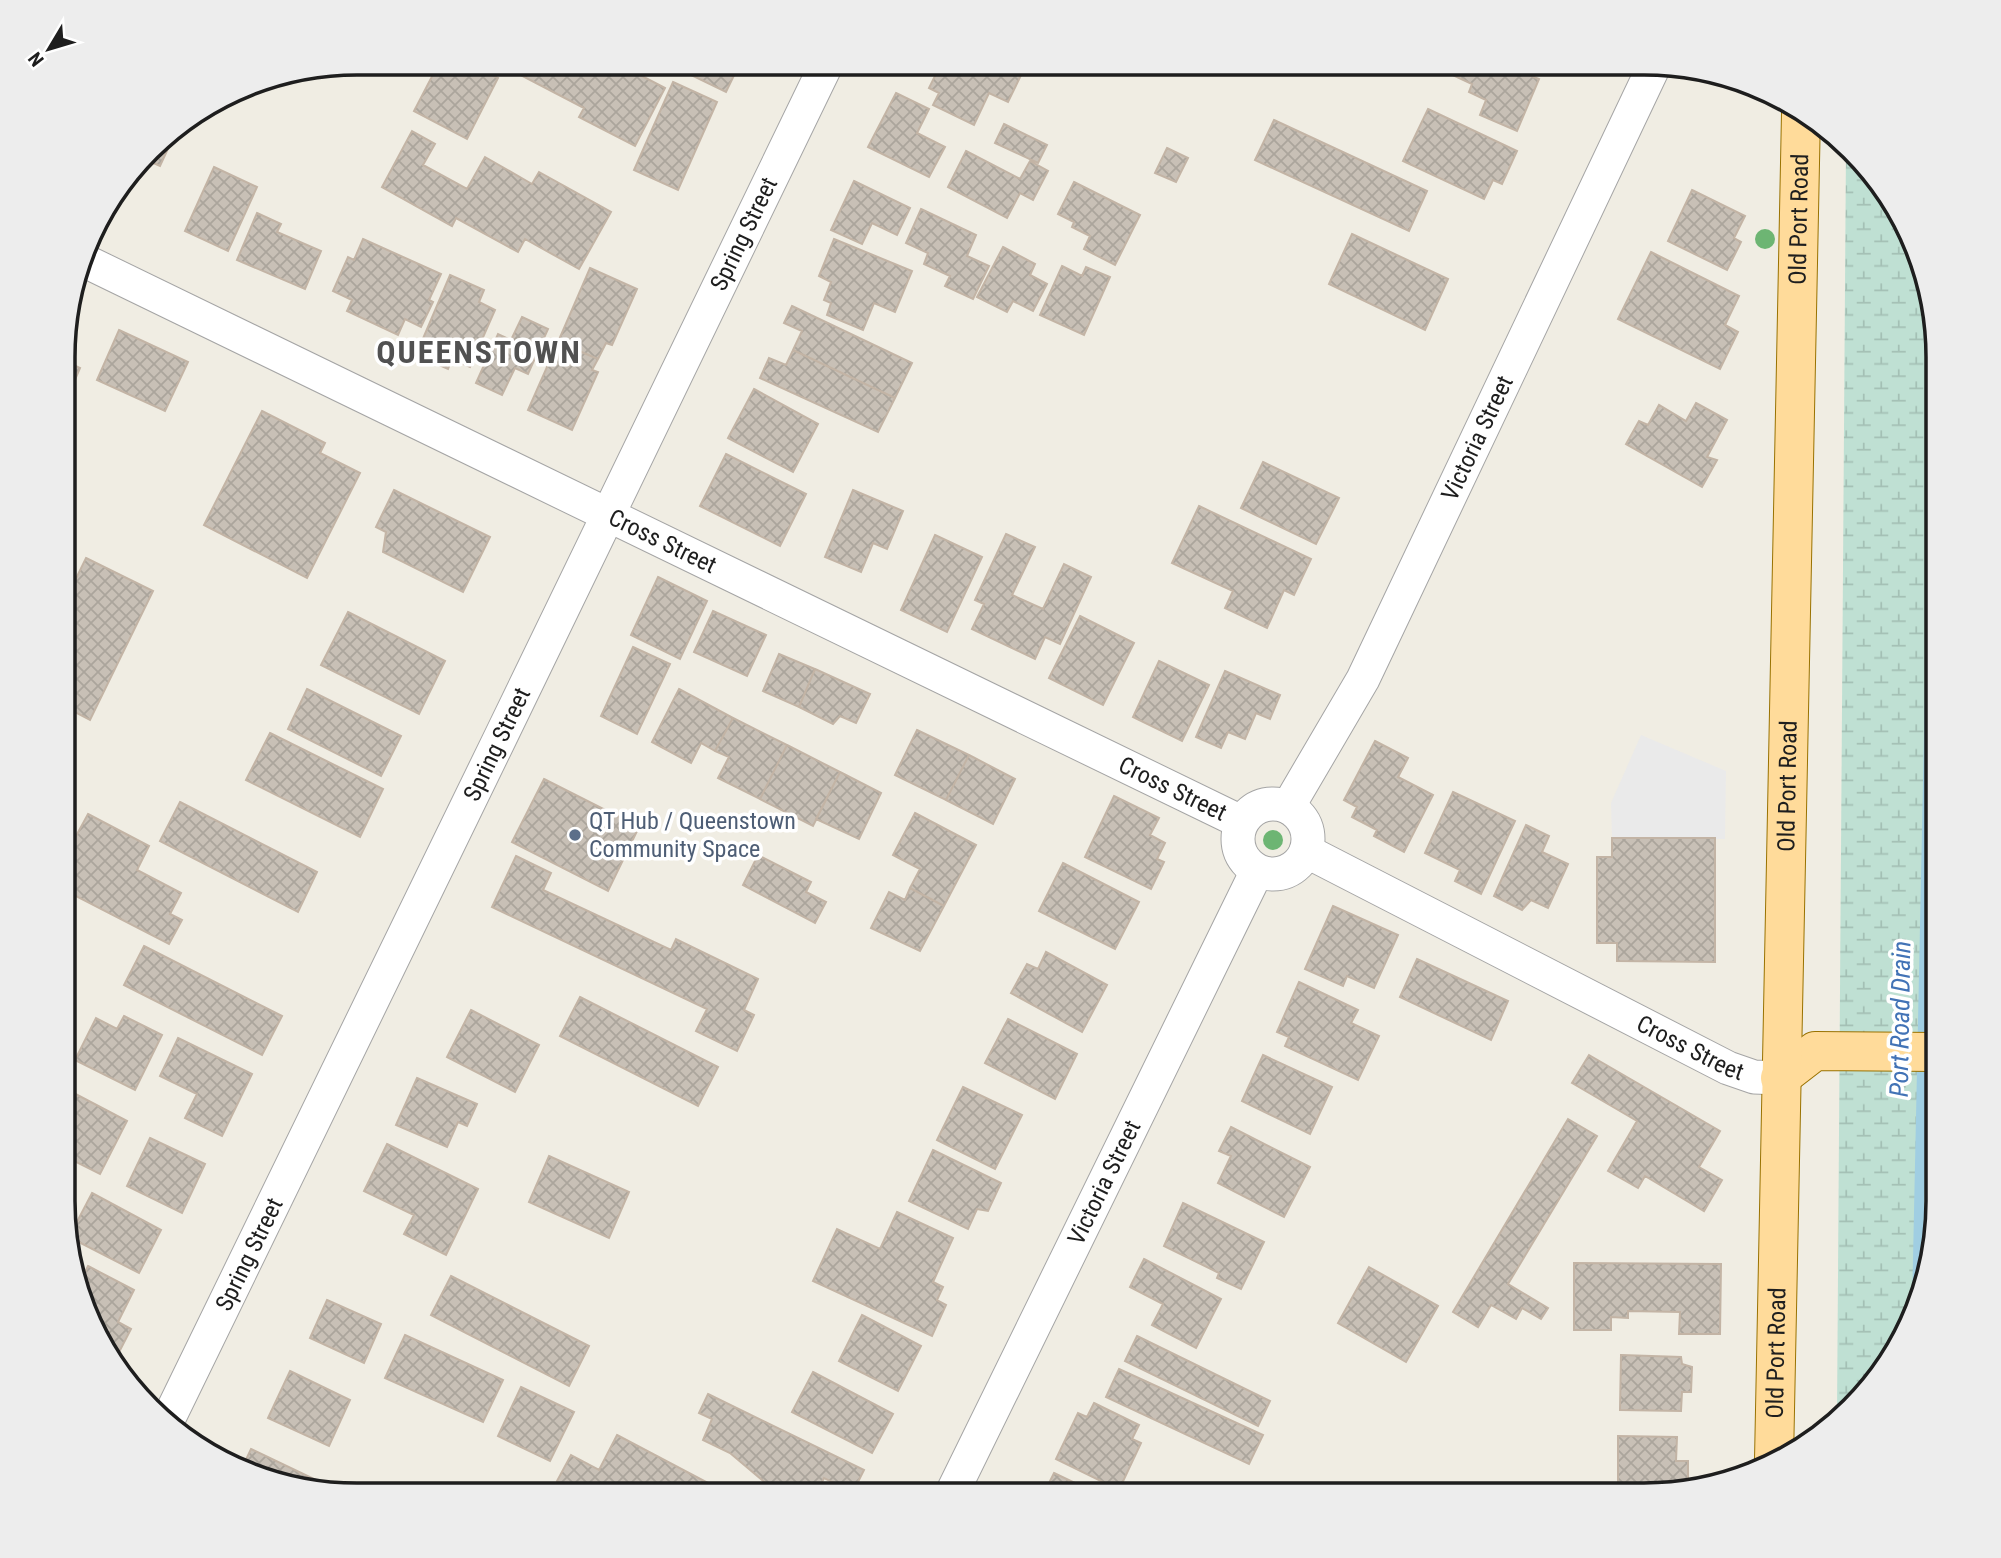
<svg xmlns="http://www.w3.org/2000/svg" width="2001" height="1558" viewBox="0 0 2001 1558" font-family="'Roboto Condensed',sans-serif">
<defs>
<pattern id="wetland-marsh" width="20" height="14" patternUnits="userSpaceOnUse" patternTransform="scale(1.75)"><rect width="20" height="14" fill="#bfe0d3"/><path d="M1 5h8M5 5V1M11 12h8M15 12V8" fill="none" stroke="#a4c0b5"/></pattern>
<pattern id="building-cross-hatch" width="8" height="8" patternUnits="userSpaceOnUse" patternTransform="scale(1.75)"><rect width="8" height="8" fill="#c8c0b6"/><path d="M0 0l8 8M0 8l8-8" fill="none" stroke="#aba59c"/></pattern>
</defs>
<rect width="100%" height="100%" fill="#f0ede3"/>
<path fill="url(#wetland-marsh)" d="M 1846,146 L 1908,227 L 1938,356 L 1937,1221 L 1915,1314 L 1865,1395 L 1837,1415 Z"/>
<path fill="#eaeaea" d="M 1641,735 L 1726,771 L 1725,839 L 1612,838 L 1611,803 Z"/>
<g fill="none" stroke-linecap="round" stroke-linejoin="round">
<path stroke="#a0cee2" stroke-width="10" d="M 1917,1308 L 1937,353"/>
</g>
<path fill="url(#building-cross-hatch)" stroke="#c3b4a5" stroke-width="2" d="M 439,63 L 491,63 L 486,72 L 498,78 L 467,139 L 414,111 Z
M 514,63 L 598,63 L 605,67 L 607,63 L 617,63 L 665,88 L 635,146 L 579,117 L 584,108 L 511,70 Z
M 690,63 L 740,63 L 726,92 L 685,72 Z
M 930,63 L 1011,63 L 1024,69 L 1008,102 L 989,93 L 974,125 L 933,105 L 939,93 L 929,88 L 939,68 Z
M 1447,64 L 1502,64 L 1539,79 L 1517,131 L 1480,115 L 1486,100 L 1469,92 L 1472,84 L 1444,71 Z
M 673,82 L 717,102 L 678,190 L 634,170 Z
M 896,93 L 929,109 L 917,133 L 945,147 L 929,177 L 868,147 Z
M 1428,109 L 1517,151 L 1502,184 L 1493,180 L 1484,199 L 1403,161 Z
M 1274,120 L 1427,191 L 1409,231 L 1255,160 Z
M 1004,124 L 1047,145 L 1038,163 L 995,143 Z
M 178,127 L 160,166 L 144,159 L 163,136 Z
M 412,131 L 435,144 L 423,165 L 467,189 L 485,157 L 532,184 L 539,172 L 611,212 L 579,269 L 525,239 L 518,252 L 456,218 L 452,226 L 382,187 Z
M 1167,148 L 1188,158 L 1176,182 L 1155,173 Z
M 966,151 L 1020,179 L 1030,161 L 1048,171 L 1033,200 L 1020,193 L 1007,218 L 948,187 Z
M 214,167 L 257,187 L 228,251 L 185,231 Z
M 854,181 L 910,208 L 897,235 L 872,223 L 862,244 L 831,230 Z
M 1074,182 L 1140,215 L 1115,265 L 1084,249 L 1090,236 L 1072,227 L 1074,222 L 1058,214 Z
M 1692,190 L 1745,216 L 1734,238 L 1741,242 L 1727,270 L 1668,241 Z
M 921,209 L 976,235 L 967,256 L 989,266 L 973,299 L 945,286 L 950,276 L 924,264 L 928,253 L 906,243 Z
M 257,213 L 281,224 L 277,232 L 321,251 L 305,289 L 237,260 Z
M 1352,234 L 1448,279 L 1425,330 L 1329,284 Z
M 363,239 L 441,274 L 429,300 L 433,302 L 421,327 L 405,319 L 398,335 L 347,311 L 352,300 L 333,291 L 348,257 L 354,260 Z
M 834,239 L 912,271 L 895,312 L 874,303 L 863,330 L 827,315 L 831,303 L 824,300 L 831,282 L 819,276 Z
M 1003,247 L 1035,264 L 1030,275 L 1047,284 L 1033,311 L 1013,301 L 1007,312 L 977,297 Z
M 1651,252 L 1739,296 L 1725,325 L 1738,332 L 1720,369 L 1618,319 Z
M 1062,266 L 1082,276 L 1086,267 L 1110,277 L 1084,335 L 1040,315 Z
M 590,268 L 637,289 L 612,345 L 606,343 L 598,359 L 558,342 Z
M 450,275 L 484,290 L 479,302 L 495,310 L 470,367 L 452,359 L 448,369 L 416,355 Z
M 792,306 L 912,363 L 895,398 L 793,350 L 802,331 L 784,323 Z
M 522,317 L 548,329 L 528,374 L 515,368 L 502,395 L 476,383 L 498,334 L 511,340 Z
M 119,330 L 188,362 L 165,411 L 97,380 Z
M 558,342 L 598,359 L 592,370 L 598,372 L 572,430 L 528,410 Z
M 793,350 L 895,398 L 878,432 L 760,378 L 769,358 L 786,365 Z
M 65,361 L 80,368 L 69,394 L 65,392 Z
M 754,389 L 818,424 L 793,472 L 728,438 Z
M 1696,403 L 1727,420 L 1707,457 L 1717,460 L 1702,487 L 1626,444 L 1639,421 L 1648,425 L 1659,405 L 1686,421 Z
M 262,411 L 325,443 L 320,453 L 360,473 L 307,578 L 204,525 Z
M 726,454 L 806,494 L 780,546 L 700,506 Z
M 1263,462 L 1339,498 L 1316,544 L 1241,508 Z
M 394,490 L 490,537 L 463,592 L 383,552 L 386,532 L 376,527 Z
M 853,490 L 903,511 L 887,549 L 873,543 L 861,572 L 825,557 Z
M 1199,506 L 1311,559 L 1294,595 L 1284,590 L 1267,628 L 1225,608 L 1233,591 L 1172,563 Z
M 1006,534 L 1035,547 L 1012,595 L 1043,609 L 1064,564 L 1091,577 L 1060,644 L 1045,637 L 1035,659 L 972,629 L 984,604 L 975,600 Z
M 935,535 L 982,557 L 947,632 L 901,610 Z
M 86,558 L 153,591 L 90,720 L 65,707 L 65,601 Z
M 658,577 L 707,601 L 680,659 L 631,635 Z
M 713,611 L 766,635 L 747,676 L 694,652 Z
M 348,612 L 445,661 L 419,714 L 321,665 Z
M 1080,616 L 1134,643 L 1103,705 L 1049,678 Z
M 633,647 L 670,664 L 637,734 L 601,716 Z
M 779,654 L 815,669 L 799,707 L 763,691 Z
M 1159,661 L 1209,685 L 1182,741 L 1133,717 Z
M 815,669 L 870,694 L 856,723 L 840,716 L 833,724 L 799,707 Z
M 1225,671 L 1280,695 L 1270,719 L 1256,713 L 1245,739 L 1228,732 L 1221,748 L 1196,737 Z
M 307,689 L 401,736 L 381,776 L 288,729 Z
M 679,689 L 733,718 L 715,751 L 701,743 L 691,763 L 652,742 Z
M 733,718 L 787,745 L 760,799 L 718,778 L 729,757 L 715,751 Z
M 917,730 L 969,755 L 946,800 L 895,775 Z
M 270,733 L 383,789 L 360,837 L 246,780 Z
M 1375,741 L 1408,758 L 1398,777 L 1433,795 L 1404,852 L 1374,836 L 1377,830 L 1352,817 L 1357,807 L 1344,800 Z
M 787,745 L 840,772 L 813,826 L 760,799 Z
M 969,755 L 1015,779 L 993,824 L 946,800 Z
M 840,772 L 881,793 L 859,839 L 816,819 Z
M 544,779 L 639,827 L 608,891 L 512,842 Z
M 1453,792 L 1515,821 L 1481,894 L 1455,881 L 1460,870 L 1425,853 Z
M 1114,796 L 1159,818 L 1150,835 L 1165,843 L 1157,859 L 1164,862 L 1151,889 L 1085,857 Z
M 180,802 L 317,872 L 298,912 L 160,841 Z
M 915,813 L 976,845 L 944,906 L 910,888 L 920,869 L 893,855 Z
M 88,814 L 149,846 L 137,870 L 181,893 L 170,914 L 182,920 L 169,944 L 64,890 L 64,858 Z
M 1526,825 L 1549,836 L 1542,852 L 1568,864 L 1548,908 L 1531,900 L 1522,910 L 1494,896 Z
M 1612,838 L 1715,838 L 1715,962 L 1617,961 L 1617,943 L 1597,943 L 1597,857 L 1612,857 Z
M 758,855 L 811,882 L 806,892 L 826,902 L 815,923 L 743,885 Z
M 516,856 L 551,873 L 543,890 L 671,950 L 676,939 L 758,979 L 744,1010 L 754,1015 L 737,1051 L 696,1031 L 707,1009 L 492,907 Z
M 1063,863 L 1139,902 L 1115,949 L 1039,911 Z
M 910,888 L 944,906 L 920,951 L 871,928 L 889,892 L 905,900 Z
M 1333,906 L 1398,935 L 1374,988 L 1347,976 L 1343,986 L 1305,969 Z
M 144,946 L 282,1016 L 262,1055 L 124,985 Z
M 1046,952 L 1107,985 L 1082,1032 L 1011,993 L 1027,964 L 1038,969 Z
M 1417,959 L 1508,1001 L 1491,1040 L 1400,997 Z
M 1299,982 L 1358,1010 L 1351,1023 L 1379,1036 L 1358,1080 L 1285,1046 L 1289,1037 L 1277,1032 Z
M 580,997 L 718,1067 L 698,1106 L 560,1036 Z
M 471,1010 L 539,1045 L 515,1092 L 447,1057 Z
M 124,1016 L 162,1035 L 135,1090 L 75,1060 L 96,1018 L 117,1029 Z
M 1008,1019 L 1077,1054 L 1055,1099 L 985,1063 Z
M 178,1038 L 252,1074 L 222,1136 L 185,1118 L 197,1094 L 160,1076 Z
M 1263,1055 L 1332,1087 L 1310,1134 L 1242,1101 Z
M 1589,1055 L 1720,1131 L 1699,1167 L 1722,1180 L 1704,1211 L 1645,1176 L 1638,1188 L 1608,1171 L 1637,1121 L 1572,1083 Z
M 417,1078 L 477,1104 L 467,1126 L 458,1122 L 447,1147 L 396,1125 Z
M 963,1087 L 1022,1115 L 995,1169 L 937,1140 Z
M 66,1089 L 127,1121 L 100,1174 L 64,1156 L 64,1145 L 69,1135 L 64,1132 L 64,1094 Z
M 1568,1119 L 1597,1136 L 1508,1284 L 1548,1308 L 1541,1319 L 1522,1308 L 1516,1319 L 1491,1305 L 1478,1327 L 1453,1312 Z
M 1231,1127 L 1310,1167 L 1284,1217 L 1218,1183 L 1231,1156 L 1219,1151 Z
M 150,1138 L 205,1164 L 182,1213 L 127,1186 Z
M 387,1144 L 478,1189 L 446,1255 L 404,1234 L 414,1215 L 364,1191 Z
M 933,1150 L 1001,1183 L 988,1211 L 977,1209 L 968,1229 L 909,1201 Z
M 549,1156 L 629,1192 L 609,1238 L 529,1202 Z
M 92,1193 L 161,1230 L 139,1273 L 69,1237 Z
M 1183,1203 L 1264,1242 L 1241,1289 L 1217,1278 L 1219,1273 L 1164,1246 Z
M 897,1212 L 953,1238 L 933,1282 L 943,1287 L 937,1300 L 946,1305 L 932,1336 L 813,1281 L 837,1229 L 880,1249 Z
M 1144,1259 L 1221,1299 L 1196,1348 L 1152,1325 L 1163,1304 L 1130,1287 Z
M 1574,1263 L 1721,1264 L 1720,1334 L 1679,1334 L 1680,1312 L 1628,1311 L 1628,1318 L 1611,1317 L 1611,1330 L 1574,1330 Z
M 88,1266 L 134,1290 L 118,1322 L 131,1329 L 116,1358 L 112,1355 L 93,1332 L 80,1282 Z
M 1369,1267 L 1438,1306 L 1406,1362 L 1338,1323 Z
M 451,1276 L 589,1346 L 569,1386 L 431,1315 Z
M 327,1300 L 381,1324 L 364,1363 L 310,1338 Z
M 862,1315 L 921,1346 L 898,1391 L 839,1361 Z
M 405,1335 L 503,1380 L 483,1422 L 385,1378 Z
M 1137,1336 L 1270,1401 L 1258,1426 L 1125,1361 Z
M 1621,1355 L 1681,1357 L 1682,1364 L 1692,1367 L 1691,1392 L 1682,1392 L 1681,1411 L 1620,1410 Z
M 1119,1369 L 1263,1435 L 1249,1464 L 1106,1397 Z
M 290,1371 L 350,1400 L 329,1446 L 268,1418 Z
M 813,1372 L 893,1414 L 872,1453 L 792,1412 Z
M 521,1387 L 574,1412 L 550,1461 L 498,1436 Z
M 708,1394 L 864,1470 L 853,1492 L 824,1478 L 818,1490 L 808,1485 L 803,1495 L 763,1495 L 768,1485 L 730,1453 L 703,1440 L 712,1419 L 699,1413 Z
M 1094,1403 L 1139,1425 L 1132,1439 L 1141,1443 L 1119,1490 L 1056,1459 L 1078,1413 L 1087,1417 Z
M 617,1435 L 708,1483 L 702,1495 L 583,1495 L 557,1481 L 571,1455 L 599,1470 Z
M 1618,1436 L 1677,1437 L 1676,1461 L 1688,1461 L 1688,1486 L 1644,1495 L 1618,1495 Z
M 251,1449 L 316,1480 L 312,1488 L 241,1470 Z
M 1054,1473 L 1100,1495 L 1043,1495 Z"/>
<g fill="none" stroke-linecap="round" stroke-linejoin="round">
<g stroke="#a5a5a5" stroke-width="35">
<g id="minor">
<path id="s1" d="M 85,261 L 1241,822"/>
<circle cx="1273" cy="839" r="35"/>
<path id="s2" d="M 1288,807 L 1363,679 L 1655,64"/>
<path id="s3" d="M 1306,851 L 1728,1068 L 1754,1077 L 1780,1078"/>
<path id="s4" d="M 166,1424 C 389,972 606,516 827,63"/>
<path id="s5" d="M 951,1495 L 1257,871"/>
</g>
</g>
<g stroke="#997200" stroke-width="40">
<g id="major">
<path d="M 1780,1078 L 1815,1051 L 1937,1052"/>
<path id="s6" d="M 1774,1460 L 1801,113"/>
</g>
</g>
<use href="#minor" stroke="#fff" stroke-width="33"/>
<use href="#major" stroke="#ffdb9a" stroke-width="38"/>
</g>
<g fill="#6db573">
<circle cx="1765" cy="239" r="10"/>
<circle cx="1273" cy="840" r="10"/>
</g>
<circle fill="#5c6f8a" stroke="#fff" stroke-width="2.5" cx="575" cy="835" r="7"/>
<g text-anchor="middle" stroke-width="7" stroke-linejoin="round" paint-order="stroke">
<g font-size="24" fill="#1e1e1e" stroke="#fff">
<text dy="8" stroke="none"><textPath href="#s6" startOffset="1241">Old Port Road</textPath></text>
<text dy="8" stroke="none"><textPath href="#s4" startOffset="1323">Spring Street</textPath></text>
<text dy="8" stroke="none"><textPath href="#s2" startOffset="415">Victoria Street</textPath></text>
<text dy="8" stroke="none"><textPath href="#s1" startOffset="642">Cross Street</textPath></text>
<text dy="8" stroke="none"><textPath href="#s4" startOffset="756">Spring Street</textPath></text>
<text dy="8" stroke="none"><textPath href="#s6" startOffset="674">Old Port Road</textPath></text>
<text dy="8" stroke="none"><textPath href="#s1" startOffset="1209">Cross Street</textPath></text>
<text dy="8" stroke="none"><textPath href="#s3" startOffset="432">Cross Street</textPath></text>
<text dy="8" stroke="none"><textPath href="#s5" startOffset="348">Victoria Street</textPath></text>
<text dy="8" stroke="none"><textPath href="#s4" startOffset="189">Spring Street</textPath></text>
<text dy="8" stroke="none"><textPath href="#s6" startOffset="107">Old Port Road</textPath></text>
</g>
<g font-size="24" fill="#4e5e75" stroke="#fff" text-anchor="start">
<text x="589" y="829">QT Hub / Queenstown<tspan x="589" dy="28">Community Space</tspan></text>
</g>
<g font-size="26" font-style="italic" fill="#4273b6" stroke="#fff">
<text transform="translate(1900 1019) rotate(-89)" y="9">Port Road Drain</text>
</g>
<g font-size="32" font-weight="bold" letter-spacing="2" fill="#515151" stroke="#fff">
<text x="479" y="363">QUEENSTOWN</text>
</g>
</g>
<path d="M0 0H2001V1558H0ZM357 75H1644A282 282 0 0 1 1926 357V1201A282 282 0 0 1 1644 1483H357A282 282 0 0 1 75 1201V357A282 282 0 0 1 357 75Z" fill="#ededed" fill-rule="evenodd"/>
<path fill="none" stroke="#1e1e1e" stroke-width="3.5" d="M357 75H1644A282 282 0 0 1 1926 357V1201A282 282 0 0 1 1644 1483H357A282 282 0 0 1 75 1201V357A282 282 0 0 1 357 75Z"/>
<g transform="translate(49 49) rotate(232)" stroke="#ffffff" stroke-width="5" paint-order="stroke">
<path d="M0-5L12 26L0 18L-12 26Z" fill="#1e1e1e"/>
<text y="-10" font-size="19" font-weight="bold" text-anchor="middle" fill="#1e1e1e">N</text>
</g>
</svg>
